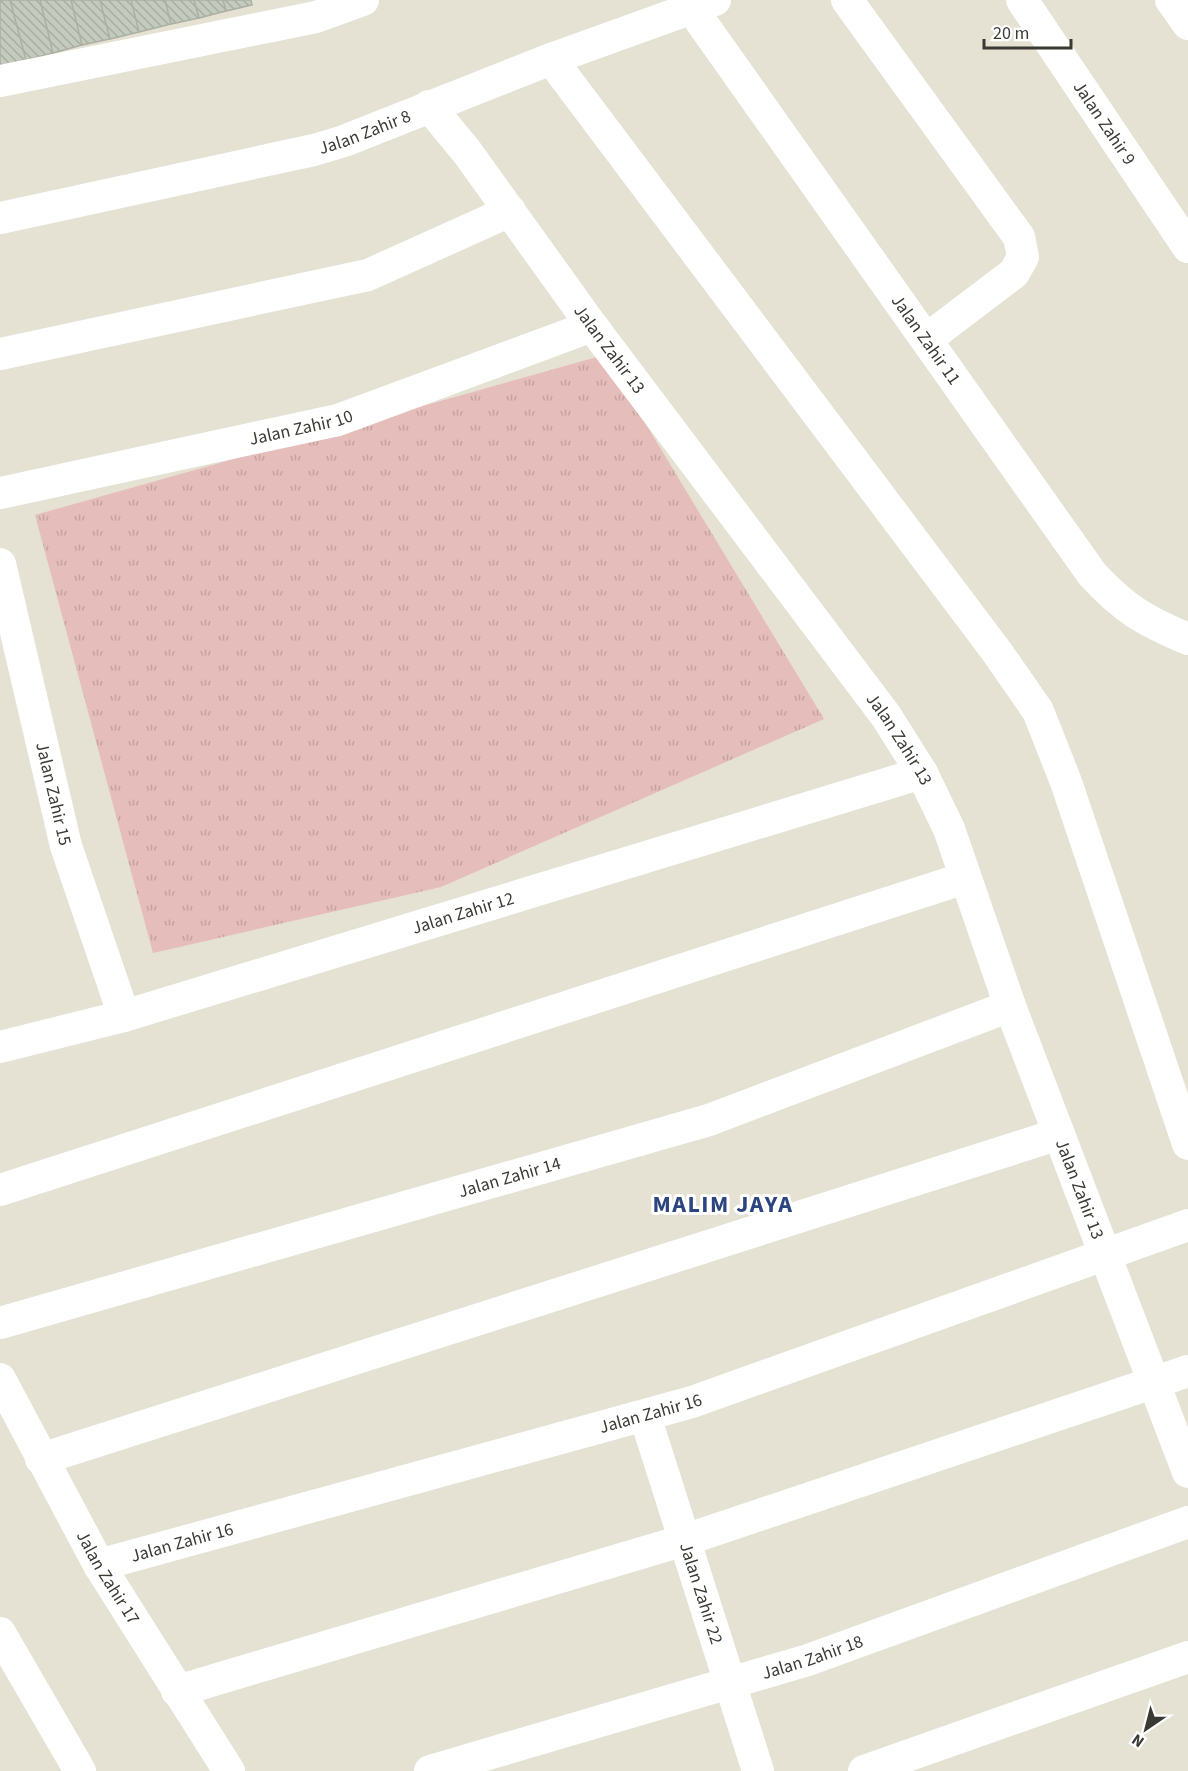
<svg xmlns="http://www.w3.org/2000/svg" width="1188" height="1771" viewBox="0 0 1188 1771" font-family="'Source Sans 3',sans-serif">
<defs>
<pattern id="grass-tufts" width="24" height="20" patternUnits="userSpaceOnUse" patternTransform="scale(1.5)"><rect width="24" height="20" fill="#e5bdba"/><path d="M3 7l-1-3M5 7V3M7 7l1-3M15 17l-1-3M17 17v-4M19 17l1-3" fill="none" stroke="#c5a3a0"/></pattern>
<pattern id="building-back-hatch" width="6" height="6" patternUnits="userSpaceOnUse" patternTransform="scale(1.5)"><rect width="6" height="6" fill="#c4cabd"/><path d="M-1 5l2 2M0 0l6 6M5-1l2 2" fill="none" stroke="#a9aea3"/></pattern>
</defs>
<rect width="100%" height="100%" fill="#e5e1d3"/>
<path fill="url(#grass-tufts)" d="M 604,355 L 824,719 L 441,887 L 153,953 L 35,515 Z"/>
<path fill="url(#building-back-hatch)" stroke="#aab0a3" stroke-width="1.5" d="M 0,0 L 10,0 L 26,60 L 0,66 Z
M 10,0 L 40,0 L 53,53 L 26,60 Z
M 40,0 L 71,0 L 82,45 L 53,53 Z
M 71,0 L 100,0 L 110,39 L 82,45 Z
M 100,0 L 131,0 L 139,32 L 110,39 Z
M 131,0 L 165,0 L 171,24 L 139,32 Z
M 165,0 L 194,0 L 199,18 L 171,24 Z
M 194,0 L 223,0 L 226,11 L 199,18 Z
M 223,0 L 251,0 L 252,5 L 226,11 Z"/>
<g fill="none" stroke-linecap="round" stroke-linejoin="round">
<g stroke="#fff" stroke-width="32">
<path d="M 847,0 L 1019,237 L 1023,257 L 1014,273 L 927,339"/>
<path id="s1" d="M 1022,0 L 1188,247"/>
<path d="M 1171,0 L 1188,24"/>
<path id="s2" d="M 692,9 L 1092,574 C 1124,609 1145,621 1188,639"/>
<path d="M 551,59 L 997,652 L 1038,711 L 1066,782 L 1188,1144"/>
<path d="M 0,81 L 316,17 L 363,0"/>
<path id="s3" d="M 429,106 L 467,152 L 592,326 L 886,716 L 922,773 L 949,829 L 1010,1006 L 1188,1472"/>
<path id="s4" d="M 0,218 L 314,150 L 344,141 L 551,59 L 715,0"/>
<path d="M 0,354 L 368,275 L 510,211"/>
<path id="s5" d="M 0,493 L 338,420 L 592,326"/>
<path id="s6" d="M 0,564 L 66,846 L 124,1016"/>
<path id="s7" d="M 0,1047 L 124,1016 L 922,773"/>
<path d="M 0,1190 L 965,878"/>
<path id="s8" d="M 0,1323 L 709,1120 L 1010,1006"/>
<path id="s9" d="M 0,1379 L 99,1565 L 229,1771"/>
<path id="s10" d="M 645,1416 L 758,1771"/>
<path d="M 41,1459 L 1059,1134"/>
<path id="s11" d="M 99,1565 L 692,1402 L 1188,1225"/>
<path d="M 0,1633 L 80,1771"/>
<path d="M 177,1691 L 685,1540 L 1188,1371"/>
<path id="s12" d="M 430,1771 L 808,1660 L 1188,1522"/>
<path d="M 864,1771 L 1188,1657"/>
</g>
</g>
<g text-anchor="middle" stroke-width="6" stroke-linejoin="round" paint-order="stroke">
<g font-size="18" fill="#3b3933" stroke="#fff">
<text dy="6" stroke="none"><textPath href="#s1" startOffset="148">Jalan Zahir 9</textPath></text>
<text dy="6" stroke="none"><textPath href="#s4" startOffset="375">Jalan Zahir 8</textPath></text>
<text dy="6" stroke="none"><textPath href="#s2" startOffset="405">Jalan Zahir 11</textPath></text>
<text dy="6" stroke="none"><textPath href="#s3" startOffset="303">Jalan Zahir 13</textPath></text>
<text dy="6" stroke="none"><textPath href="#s5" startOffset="308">Jalan Zahir 10</textPath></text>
<text dy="6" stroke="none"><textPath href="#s3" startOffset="789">Jalan Zahir 13</textPath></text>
<text dy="6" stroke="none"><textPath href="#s6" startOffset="236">Jalan Zahir 15</textPath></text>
<text dy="6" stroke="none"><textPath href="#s7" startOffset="482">Jalan Zahir 12</textPath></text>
<text dy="6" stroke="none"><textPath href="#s8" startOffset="530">Jalan Zahir 14</textPath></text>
<text dy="6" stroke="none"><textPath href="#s3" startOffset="1275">Jalan Zahir 13</textPath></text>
<text dy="6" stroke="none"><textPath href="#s11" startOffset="572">Jalan Zahir 16</textPath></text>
<text dy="6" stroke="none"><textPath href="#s11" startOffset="86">Jalan Zahir 16</textPath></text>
<text dy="6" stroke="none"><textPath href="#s9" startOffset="226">Jalan Zahir 17</textPath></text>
<text dy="6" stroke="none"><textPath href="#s10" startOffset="186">Jalan Zahir 22</textPath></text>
<text dy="6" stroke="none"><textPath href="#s12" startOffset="399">Jalan Zahir 18</textPath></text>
</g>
<g font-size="24" font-weight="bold" letter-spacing="1.5" fill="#2d457e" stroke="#fff">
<text x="723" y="1212">MALIM JAYA</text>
</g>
</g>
<g transform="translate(1146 1729) rotate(215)" stroke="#ffffff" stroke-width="4.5" paint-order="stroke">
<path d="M0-4.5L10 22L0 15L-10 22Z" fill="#3b3933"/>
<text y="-9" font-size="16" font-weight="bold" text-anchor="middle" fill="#3b3933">N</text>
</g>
<path d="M984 39v9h87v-9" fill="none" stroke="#3b3933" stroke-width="3"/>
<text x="993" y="39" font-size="18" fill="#3b3933" stroke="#ffffff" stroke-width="4.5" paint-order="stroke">20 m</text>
</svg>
